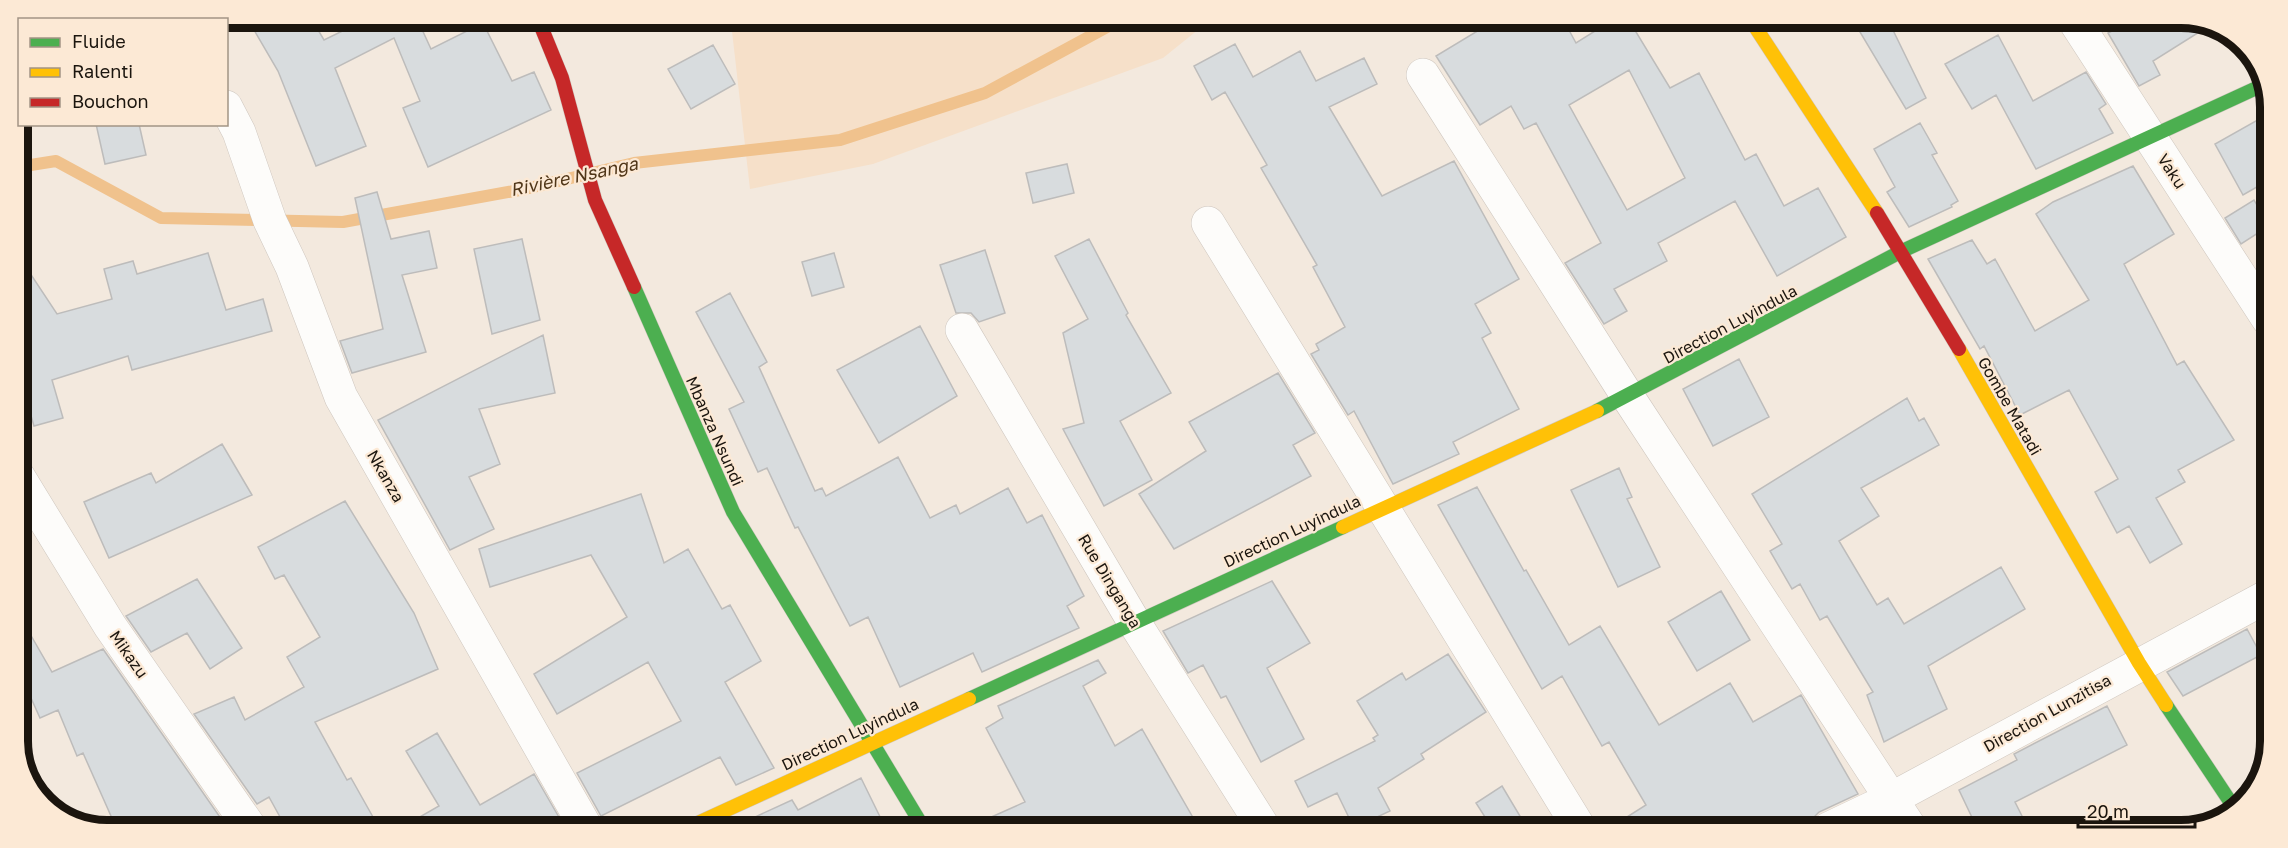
<svg xmlns="http://www.w3.org/2000/svg" width="2288" height="848" viewBox="0 0 2288 848" font-family="'Golos Text',sans-serif">
<rect width="100%" height="100%" fill="#f3e9de"/>
<path fill="#f6e0c9" d="M 927,20 L 1209,21 L 1163,58 L 873,164 L 750,189 L 732,31 Z"/>
<g fill="none" stroke-linecap="round" stroke-linejoin="round">
<path stroke="#f0c28d" stroke-width="12" d="M 18,167 L 56,161 L 161,218 L 343,222 L 525,189 L 634,163 L 840,140 L 985,93 L 1120,20"/>
</g>
<path fill="#d8dcde" stroke="#bdbcbb" stroke-width="1.5" fill-rule="evenodd" d="M 247,18 L 311,18 L 324,40 L 367,19 L 433,19 L 420,25 L 431,49 L 483,23 L 512,81 L 534,72 L 551,110 L 428,167 L 403,108 L 420,101 L 394,38 L 335,68 L 366,146 L 316,166 L 278,71 Z
M 1494,21 L 1564,21 L 1576,43 L 1611,21 L 1630,22 L 1670,88 L 1699,73 L 1745,160 L 1756,154 L 1784,206 L 1818,188 L 1846,237 L 1777,276 L 1735,201 L 1658,243 L 1667,261 L 1614,289 L 1627,311 L 1604,324 L 1565,263 L 1601,243 L 1536,123 L 1524,129 L 1511,106 L 1480,125 L 1436,56 ZM 1629,70 L 1685,178 L 1627,210 L 1569,105 Z
M 1854,22 L 1889,22 L 1926,98 L 1906,109 Z
M 2127,23 L 2210,23 L 2212,24 L 2153,61 L 2160,75 L 2139,86 L 2108,33 Z
M 1998,35 L 2033,101 L 2086,72 L 2106,104 L 2099,109 L 2113,133 L 2036,169 L 1996,95 L 1972,109 L 1945,64 Z
M 1235,44 L 1253,77 L 1300,51 L 1316,81 L 1364,58 L 1377,84 L 1329,107 L 1382,196 L 1454,161 L 1519,279 L 1475,304 L 1491,333 L 1482,338 L 1519,409 L 1453,442 L 1459,454 L 1393,484 L 1354,411 L 1348,415 L 1311,354 L 1319,350 L 1316,344 L 1345,327 L 1313,267 L 1317,265 L 1261,168 L 1267,165 L 1225,92 L 1212,100 L 1194,66 Z
M 713,45 L 735,84 L 691,109 L 668,69 Z
M 2270,113 L 2269,180 L 2243,195 L 2215,144 Z
M 1920,123 L 1937,153 L 1932,155 L 1958,201 L 1951,205 L 1952,207 L 1909,227 L 1887,192 L 1895,187 L 1874,149 Z
M 96,124 L 139,124 L 146,155 L 105,164 Z
M 1067,164 L 1074,193 L 1033,203 L 1026,173 Z
M 2133,166 L 2174,234 L 2124,264 L 2177,365 L 2184,361 L 2234,440 L 2178,470 L 2185,482 L 2156,498 L 2182,544 L 2150,563 L 2129,526 L 2117,533 L 2095,492 L 2118,479 L 2069,390 L 2020,415 L 1984,346 L 1980,349 L 1928,259 L 1972,240 L 1987,264 L 1995,259 L 2035,331 L 2089,300 L 2036,214 L 2053,202 Z
M 377,192 L 391,239 L 429,231 L 437,268 L 402,275 L 426,352 L 352,373 L 340,341 L 383,329 L 355,198 Z
M 2254,200 L 2269,226 L 2241,244 L 2225,218 Z
M 522,239 L 540,320 L 492,334 L 474,249 Z
M 1089,239 L 1128,313 L 1126,315 L 1171,393 L 1120,421 L 1152,480 L 1104,506 L 1063,429 L 1084,423 L 1063,333 L 1088,319 L 1055,256 Z
M 985,250 L 1005,313 L 979,322 L 971,313 L 956,313 L 940,265 Z
M 208,253 L 226,310 L 263,299 L 272,331 L 132,370 L 128,356 L 52,380 L 63,418 L 34,426 L 18,371 L 18,255 L 57,314 L 112,299 L 104,269 L 133,261 L 137,274 Z
M 834,253 L 844,287 L 812,296 L 802,262 Z
M 730,293 L 767,362 L 759,367 L 815,491 L 822,488 L 826,496 L 898,457 L 930,518 L 956,505 L 960,514 L 1008,488 L 1027,523 L 1042,515 L 1084,596 L 1067,606 L 1079,628 L 982,672 L 973,653 L 900,687 L 868,617 L 850,626 L 798,527 L 795,528 L 767,468 L 758,472 L 729,409 L 744,402 L 696,312 Z
M 920,326 L 957,396 L 879,443 L 837,370 Z
M 543,335 L 555,393 L 479,409 L 500,464 L 469,477 L 494,529 L 450,550 L 378,420 Z
M 1739,359 L 1769,417 L 1713,446 L 1683,389 Z
M 1278,373 L 1315,433 L 1293,445 L 1311,476 L 1174,549 L 1139,494 L 1206,451 L 1189,422 Z
M 1907,398 L 1919,421 L 1924,418 L 1939,445 L 1861,488 L 1879,516 L 1839,541 L 1877,605 L 1888,598 L 1904,624 L 2001,567 L 2025,609 L 1928,666 L 1947,709 L 1884,742 L 1867,695 L 1873,692 L 1827,616 L 1820,620 L 1800,584 L 1792,589 L 1770,551 L 1782,544 L 1752,494 Z
M 222,444 L 252,495 L 109,558 L 84,502 L 151,473 L 156,483 Z
M 1619,468 L 1632,497 L 1627,499 L 1660,567 L 1618,587 L 1571,490 Z
M 1477,487 L 1524,571 L 1526,570 L 1569,645 L 1600,626 L 1659,725 L 1730,683 L 1753,722 L 1801,695 L 1858,794 L 1819,812 L 1812,819 L 1810,829 L 1608,829 L 1646,805 L 1609,742 L 1602,746 L 1562,676 L 1542,689 L 1438,505 Z
M 641,494 L 664,563 L 688,549 L 722,609 L 730,605 L 761,661 L 725,682 L 774,768 L 736,785 L 720,757 L 601,816 L 577,773 L 681,721 L 648,662 L 557,714 L 534,674 L 627,617 L 591,555 L 490,587 L 479,549 Z
M 345,501 L 414,613 L 438,669 L 315,722 L 347,780 L 351,778 L 378,826 L 285,826 L 269,797 L 257,804 L 194,714 L 234,697 L 245,720 L 304,687 L 287,657 L 320,637 L 284,575 L 275,579 L 258,547 Z
M 197,579 L 242,648 L 210,669 L 187,633 L 151,652 L 126,616 Z
M 1272,581 L 1310,643 L 1267,668 L 1304,739 L 1261,762 L 1226,696 L 1221,698 L 1203,665 L 1188,673 L 1163,631 Z
M 1721,591 L 1750,640 L 1697,671 L 1668,622 Z
M 18,613 L 52,672 L 103,649 L 224,823 L 219,825 L 115,825 L 83,753 L 77,756 L 58,710 L 40,718 L 18,669 Z
M 2247,629 L 2261,655 L 2183,696 L 2167,672 Z
M 1448,654 L 1486,712 L 1421,754 L 1424,759 L 1378,788 L 1390,811 L 1354,828 L 1337,793 L 1308,807 L 1295,781 L 1375,741 L 1373,738 L 1378,735 L 1357,701 L 1402,673 L 1406,680 Z
M 1098,660 L 1106,673 L 1083,686 L 1115,746 L 1142,729 L 1199,828 L 969,827 L 1025,802 L 986,728 L 1003,718 L 998,706 Z
M 2107,706 L 2127,745 L 2015,802 L 2029,830 L 1978,830 L 1959,790 L 2017,760 L 2014,754 Z
M 437,733 L 480,805 L 534,774 L 564,826 L 404,826 L 439,806 L 406,751 Z
M 861,778 L 885,827 L 760,827 L 755,817 L 792,800 L 798,810 Z
M 1502,786 L 1527,828 L 1492,828 L 1476,803 Z"/>
<g fill="none" stroke-linecap="round" stroke-linejoin="round">
<g stroke="#cec6be" stroke-width="34">
<path id="street" d="M 182,18 L 183,20
M 2076,23 L 2268,319
M 1423,75 L 1628,397 L 1911,829
M 226,107 L 239,132 L 270,221 L 292,267 L 341,397 L 585,826
M 1208,223 L 1580,829
M 962,330 L 1134,622 L 1264,828
M 18,476 L 110,626 L 249,826
M 1828,829 L 1891,799 L 2266,597"/>
</g>
<g stroke="#cec6be" stroke-width="15">
<path id="fast" d="M 634,287 L 733,512 L 923,827
M 1597,411 L 1902,251 L 2263,85
M 969,699 L 1343,527
M 2166,705 L 2235,809"/>
</g>
<g stroke="#cec6be" stroke-width="15">
<path id="slow" d="M 1752,22 L 1877,213
M 1959,349 L 2139,663 L 2166,705
M 1343,527 L 1597,411
M 689,827 L 969,699"/>
</g>
<g stroke="#cec6be" stroke-width="15">
<path id="jam" d="M 538,19 L 562,78 L 595,200 L 634,287
M 1877,213 L 1959,349"/>
</g>
<use href="#street" stroke="#fdfcfa" stroke-width="33"/>
<use href="#fast" stroke="#4caf50" stroke-width="14"/>
<use href="#slow" stroke="#ffc107" stroke-width="14"/>
<use href="#jam" stroke="#c62828" stroke-width="14"/>
</g>
<g text-anchor="middle" stroke-width="4.5" stroke-linejoin="round" paint-order="stroke">
<g font-size="16" fill="#1b150e" stroke="#fce9d5">
<text transform="translate(2172 171) rotate(57)" y="6">Vaku</text>
<text transform="translate(1730 324) rotate(-28)" y="6">Direction Luyindula</text>
<text transform="translate(2010 406) rotate(60)" y="6">Gombe Matadi</text>
<text transform="translate(715 431) rotate(66)" y="6">Mbanza Nsundi</text>
<text transform="translate(386 476) rotate(60)" y="6">Nkanza</text>
<text transform="translate(1292 531) rotate(-25)" y="6">Direction Luyindula</text>
<text transform="translate(1110 581) rotate(59)" y="6">Rue Dinganga</text>
<text transform="translate(129 654) rotate(55)" y="6">Mikazu</text>
<text transform="translate(2047 713) rotate(-29)" y="6">Direction Lunzitisa</text>
<text transform="translate(850 734) rotate(-25)" y="6">Direction Luyindula</text>
</g>
<g font-size="18" font-style="italic" fill="#503618" stroke="#fce9d5">
<text transform="translate(574 177) rotate(-12)" y="6">Rivière Nsanga</text>
</g>
</g>
<path d="M0 0H2288V848H0ZM107 28H2181A79 79 0 0 1 2260 107V741A79 79 0 0 1 2181 820H107A79 79 0 0 1 28 741V107A79 79 0 0 1 107 28Z" fill="#fce9d5" fill-rule="evenodd"/>
<path fill="none" stroke="#1b150e" stroke-width="8" d="M107 28H2181A79 79 0 0 1 2260 107V741A79 79 0 0 1 2181 820H107A79 79 0 0 1 28 741V107A79 79 0 0 1 107 28Z"/>
<rect x="18" y="18" width="210" height="108" fill="#fce9d5" stroke="#a29485" stroke-width="1.5"/>
<rect x="30" y="38" width="30" height="9" fill="#4caf50" stroke="#a29485" stroke-width="1.5"/>
<text x="72" y="48" font-size="18" fill="#1b150e">Fluide</text>
<rect x="30" y="68" width="30" height="9" fill="#ffc107" stroke="#a29485" stroke-width="1.5"/>
<text x="72" y="78" font-size="18" fill="#1b150e">Ralenti</text>
<rect x="30" y="98" width="30" height="9" fill="#c62828" stroke="#a29485" stroke-width="1.5"/>
<text x="72" y="108" font-size="18" fill="#1b150e">Bouchon</text>
<path d="M2078 818v9h117v-9" fill="none" stroke="#1b150e" stroke-width="3"/>
<text x="2087" y="818" font-size="18" fill="#1b150e" stroke="#fce9d5" stroke-width="4.5" paint-order="stroke">20 m</text>
</svg>
